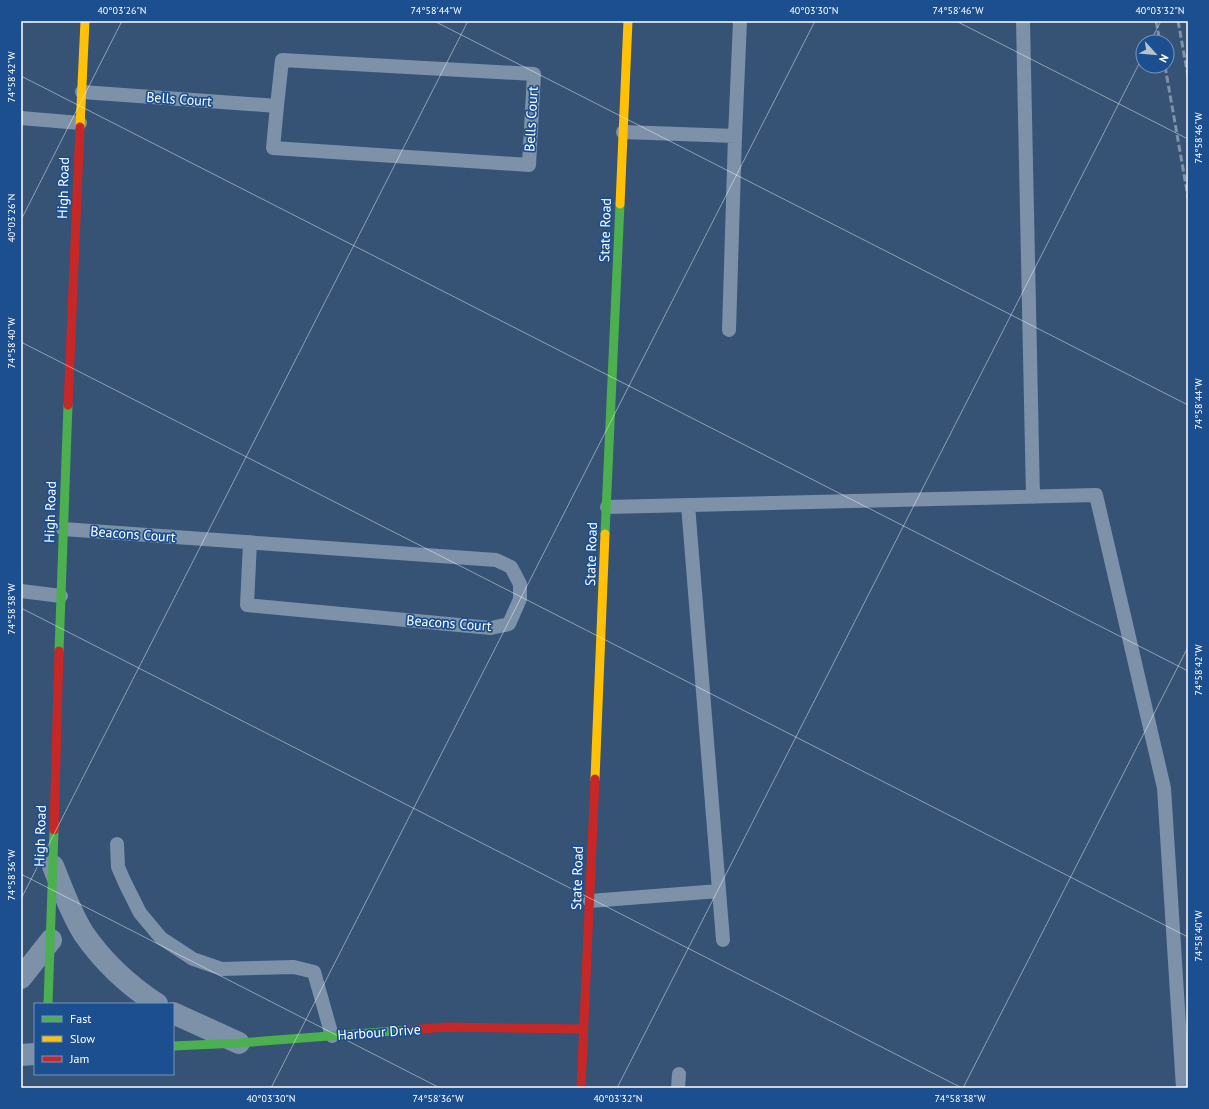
<svg xmlns="http://www.w3.org/2000/svg" width="1209" height="1109" viewBox="0 0 1209 1109" font-family="'PT Sans',sans-serif">
<rect width="100%" height="100%" fill="#365274"/>
<g fill="none" stroke-linecap="round" stroke-linejoin="round">
<path stroke="#7d92a8" stroke-width="14" d="M 1023,21 L 1033,497
M 82,92 L 277,106 L 282,60 L 534,74 L 529,165 L 273,148 L 277,106
M 21,118 L 80,123
M 623,132 L 735,136 L 740,21
M 729,330 L 735,136
M 688,505 L 723,940
M 607,507 L 1096,495 L 1164,788 L 1183,1088
M 63,529 L 496,560 L 511,567 L 520,584 L 520,599 L 509,624 L 491,628 L 247,605 L 250,542
M 21,591 L 61,596
M 117,844 L 118,867 L 125,883 L 140,913 L 161,938 L 193,959 L 222,969 L 294,967 L 314,972 L 332,1036
M 590,901 L 719,891
M 678,1088 L 679,1074"/>
<path stroke="#7d92a8" stroke-width="22" d="M 53,866 C 62,888 71,914 84,934 C 104,963 128,985 157,1004
M 21,978 L 51,940
M 173,1013 L 239,1043
M 21,1055 L 35,1054"/>
<path stroke="#4caf50" stroke-width="9" d="M 605,534 L 620,204
M 59,651 L 68,405
M 48,1004 L 54,830
M 173,1046 L 239,1043 L 407,1030"/>
<path stroke="#ffc107" stroke-width="9" d="M 80,127 L 85,21
M 620,204 L 628,21
M 595,779 L 605,534"/>
<path stroke="#c62828" stroke-width="9" d="M 68,405 L 80,127
M 54,830 L 59,651
M 407,1030 L 447,1027 L 584,1029
M 581,1088 L 595,779"/>
<path stroke="#7e92a7" stroke-width="3" stroke-dasharray="7 3" stroke-linecap="butt" d="M 1156,21 L 1160,42
M 1178,21 L 1188,76
M 1165,66 L 1188,197"/>
</g>
<path fill="none" stroke="#fff" stroke-width="1" stroke-opacity="0.45" d="M 434,21 L 1188,405M 956,21 L 1188,139M 1150,42 L 1161,21M 21,76 L 1188,671M 21,220 L 122,21M 21,342 L 1188,937M 21,608 L 962,1088M 21,874 L 440,1088M 21,899 L 468,21M 271,1088 L 815,21M 617,1088 L 1143,56M 963,1088 L 1188,647"/>
<g text-anchor="middle" stroke-width="3.5" stroke-linejoin="round" paint-order="stroke">
<g font-size="14" fill="#fff" stroke="#1b4f8f">
<text transform="translate(179 99) rotate(4)" y="5">Bells Court</text>
<text transform="translate(531 119) rotate(-87)" y="5">Bells Court</text>
<text transform="translate(63 188) rotate(-88)" y="5">High Road</text>
<text transform="translate(605 230) rotate(-88)" y="5">State Road</text>
<text transform="translate(50 512) rotate(-88)" y="5">High Road</text>
<text transform="translate(133 534) rotate(4)" y="5">Beacons Court</text>
<text transform="translate(591 554) rotate(-88)" y="5">State Road</text>
<text transform="translate(449 623) rotate(4)" y="5">Beacons Court</text>
<text transform="translate(40 836) rotate(-88)" y="5">High Road</text>
<text transform="translate(577 878) rotate(-88)" y="5">State Road</text>
<text transform="translate(379 1032) rotate(-4)" y="5">Harbour Drive</text>
</g>
</g>
<rect width="1209" height="1109" fill="none" stroke="#1b4f8f" stroke-width="44"/>
<rect x="34" y="1003" width="140" height="72" fill="#1b4f8f" stroke="#7695bc"/>
<rect x="42" y="1016" width="20" height="6" fill="#4caf50" stroke="#7695bc"/>
<text x="70" y="1023" font-size="12" fill="#ffffff">Fast</text>
<rect x="42" y="1036" width="20" height="6" fill="#ffc107" stroke="#7695bc"/>
<text x="70" y="1043" font-size="12" fill="#ffffff">Slow</text>
<rect x="42" y="1056" width="20" height="6" fill="#c62828" stroke="#7695bc"/>
<text x="70" y="1063" font-size="12" fill="#ffffff">Jam</text>
<g transform="translate(1155 54) rotate(117)"><circle r="19" fill="#1b4f8f" stroke="#7695bc"/>
<path d="M0-3L7 15L0 10L-7 15Z" fill="#b9c2ce"/>
<text y="-6" font-size="11" font-weight="bold" text-anchor="middle" fill="#ffffff">N</text>
</g>
<rect x="22" y="22" width="1165" height="1065" fill="none" stroke="#fff" stroke-width="1.5"/>
<g font-size="10" text-anchor="middle" fill="#fff">
<text x="122" y="14">40°03'26"N</text>
<text x="436" y="14">74°58'44"W</text>
<text x="814" y="14">40°03'30"N</text>
<text x="958" y="14">74°58'46"W</text>
<text x="1160" y="14">40°03'32"N</text>
<text transform="translate(11 77) rotate(-90)" y="4">74°58'42"W</text>
<text transform="translate(1198 138) rotate(-90)" y="4">74°58'46"W</text>
<text transform="translate(11 218) rotate(-90)" y="4">40°03'26"N</text>
<text transform="translate(11 343) rotate(-90)" y="4">74°58'40"W</text>
<text transform="translate(1198 404) rotate(-90)" y="4">74°58'44"W</text>
<text transform="translate(11 609) rotate(-90)" y="4">74°58'38"W</text>
<text transform="translate(1198 670) rotate(-90)" y="4">74°58'42"W</text>
<text transform="translate(11 875) rotate(-90)" y="4">74°58'36"W</text>
<text transform="translate(1198 936) rotate(-90)" y="4">74°58'40"W</text>
<text x="271" y="1102">40°03'30"N</text>
<text x="438" y="1102">74°58'36"W</text>
<text x="618" y="1102">40°03'32"N</text>
<text x="960" y="1102">74°58'38"W</text>
</g>
</svg>
